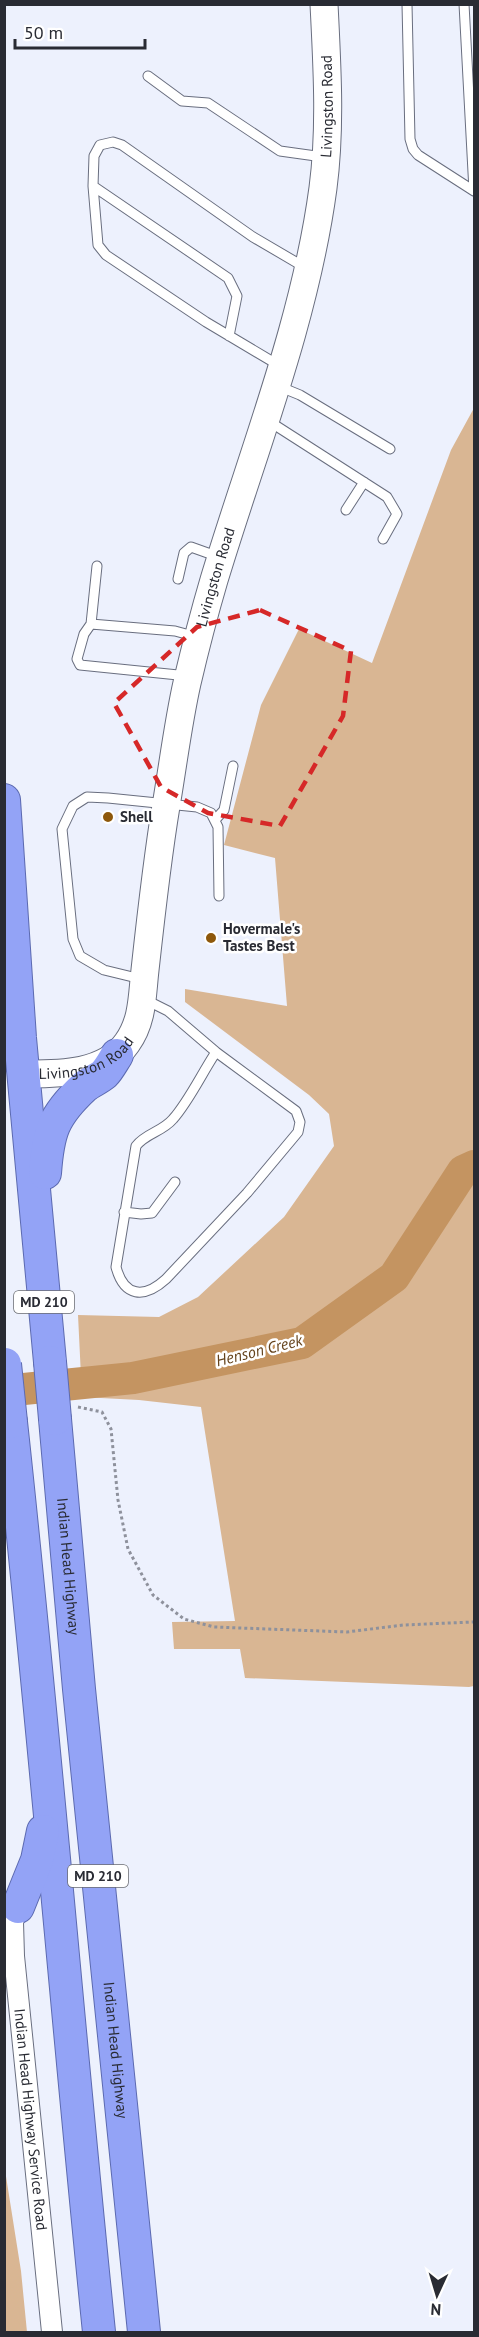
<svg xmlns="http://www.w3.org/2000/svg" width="479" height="2337" viewBox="0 0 479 2337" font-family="'PT Sans',sans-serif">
<rect width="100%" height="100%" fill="#edf1fd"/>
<path fill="#d9b693" d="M 474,408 L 474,1686 L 469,1687 L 245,1678 L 240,1649 L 174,1649 L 172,1622 L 235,1621 L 201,1407 L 139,1400 L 82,1397 L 78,1315 L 159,1317 L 198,1297 L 284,1217 L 334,1146 L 329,1114 L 309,1095 L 185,1002 L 185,989 L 287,1006 L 275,858 L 224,845 L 261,705 L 299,629 L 372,663 L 451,450 Z
M 5,2170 L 21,2271 L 27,2332 L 5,2332 Z"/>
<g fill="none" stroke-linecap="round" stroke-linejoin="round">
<path stroke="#c49461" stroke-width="32" d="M 4,1391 L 133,1378 L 302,1343 L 394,1277 L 463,1171 L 474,1166"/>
<g stroke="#696e7f" stroke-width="11">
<path id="service" d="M 407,4 L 410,139 L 413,149 L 418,155 L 474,191
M 464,4 L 474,191
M 148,76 L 182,101 L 208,103 L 280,151 L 323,157
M 93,186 L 228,278 L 237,296 L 229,336
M 280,366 L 206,322 L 106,255 L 98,245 L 93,186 L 94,156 L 100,145 L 113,142 L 122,145 L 253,237 L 306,268
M 278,386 L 300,395 L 390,449
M 267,420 L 387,497 L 397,514 L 383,539
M 346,510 L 364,482
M 178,579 L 184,553 L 191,547 L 219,557
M 91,624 L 97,566
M 188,676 L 80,665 L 77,659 L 84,634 L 91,624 L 175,631 L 197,637
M 215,820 L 224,810 L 233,766
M 141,979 L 104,970 L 80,956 L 73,939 L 62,829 L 73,806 L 87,797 L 108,798 L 197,807 L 211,813 L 218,827 L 219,896
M 146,1000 L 168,1011 L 216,1052 L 296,1111 L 300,1122 L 298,1132 L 247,1193 L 166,1279 C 144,1299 124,1297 116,1267 L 136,1146 C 146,1133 162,1132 173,1119 C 189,1101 202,1073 216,1052
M 124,1212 L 141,1214 L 152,1213 L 175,1182"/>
</g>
<g stroke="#696e7f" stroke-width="22">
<g id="minor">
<path id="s1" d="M 18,1907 L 13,1922 L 14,1956 L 52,2332"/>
</g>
</g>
<g stroke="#696e7f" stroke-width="29">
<g id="secondary">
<path id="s2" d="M 24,1074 C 58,1074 105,1075 127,1043 C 143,1021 142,996 145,970 C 151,915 157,860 166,806 C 173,765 178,723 187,683 C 195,649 204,614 214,580 C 253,451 305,322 323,188 C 331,127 327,65 324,4"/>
</g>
</g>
<g stroke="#5c6ab0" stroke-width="34">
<g id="trunk">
<path d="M 4,800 L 20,1038 L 50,1362"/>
<path d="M 45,1173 C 48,1132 53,1116 84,1087 C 90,1082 98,1079 104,1074 C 109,1069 113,1061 117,1055"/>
<path id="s3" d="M 55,1419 L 79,1689 L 144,2332"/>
<path d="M 11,1422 C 44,1725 68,2029 99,2332"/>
<path d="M 18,1907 L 37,1860 L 43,1831"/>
</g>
</g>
<path stroke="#8e919c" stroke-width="3" stroke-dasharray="3 3" stroke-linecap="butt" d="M 78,1407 L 102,1412 L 111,1429 L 118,1500 L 128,1549 L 153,1595 L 184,1619 L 214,1627 L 347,1632 L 403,1625 L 474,1622"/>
<use href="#service" stroke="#fff" stroke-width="9"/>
<use href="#minor" stroke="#fff" stroke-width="20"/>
<use href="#secondary" stroke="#fff" stroke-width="27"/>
<use href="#trunk" stroke="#93a3f6" stroke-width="32"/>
<g stroke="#5c6ab0" stroke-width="34" stroke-linecap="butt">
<path id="trunk-bridge" d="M 50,1362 L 55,1419
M 5,1364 L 11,1422"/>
</g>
<use href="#trunk-bridge" stroke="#93a3f6" stroke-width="32"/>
</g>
<path fill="none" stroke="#d62828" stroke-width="4.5" stroke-dasharray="12 8" stroke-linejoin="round" d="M 260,610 L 351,651 L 343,716 L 280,826 L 208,813 L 161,787 L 114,703 L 197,627 Z"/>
<g fill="#8e580b" stroke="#fff" stroke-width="2">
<circle cx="108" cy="817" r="6"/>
<circle cx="211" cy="938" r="6"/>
</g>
<g text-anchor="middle" stroke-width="5" stroke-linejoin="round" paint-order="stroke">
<g fill="#fff" stroke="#696b70" stroke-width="1.5">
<rect x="14" y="1291" width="60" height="22" rx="4.5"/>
<rect x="68" y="1865" width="60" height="22" rx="4.5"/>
</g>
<g font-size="14" font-weight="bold" fill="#292b33">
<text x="44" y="1307">MD 210</text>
<text x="98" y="1881">MD 210</text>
</g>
<g font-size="15" fill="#292b33" stroke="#fff">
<text dy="5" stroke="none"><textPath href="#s2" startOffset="1074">Livingston Road</textPath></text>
<text dy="5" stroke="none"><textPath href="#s2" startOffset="588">Livingston Road</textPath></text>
<text dy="5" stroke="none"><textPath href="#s2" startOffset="66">Livingston Road</textPath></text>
<text dy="5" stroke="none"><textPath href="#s3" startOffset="148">Indian Head Highway</textPath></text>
<text dy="5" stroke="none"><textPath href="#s3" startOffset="634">Indian Head Highway</textPath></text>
<text dy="5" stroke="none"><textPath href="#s1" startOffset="214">Indian Head Highway Service Road</textPath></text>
</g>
<g font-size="15" font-weight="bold" fill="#292b33" stroke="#fff" text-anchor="start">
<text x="120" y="822">Shell</text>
<text x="223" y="934">Hovermale's<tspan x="223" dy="17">Tastes Best</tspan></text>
</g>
<g font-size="16" font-style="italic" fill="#64421b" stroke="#fff">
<text transform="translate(259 1350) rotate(-14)" y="6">Henson Creek</text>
</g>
</g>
<rect width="479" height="2337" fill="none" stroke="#292b33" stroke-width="12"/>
<g transform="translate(437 2295) rotate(184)" stroke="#ffffff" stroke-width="4.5" paint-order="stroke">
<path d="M0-4.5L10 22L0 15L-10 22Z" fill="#292b33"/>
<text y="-9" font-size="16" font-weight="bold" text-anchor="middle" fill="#292b33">N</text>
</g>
<path d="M15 39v9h130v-9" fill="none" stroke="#292b33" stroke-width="3"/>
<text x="24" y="39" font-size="18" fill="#292b33" stroke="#ffffff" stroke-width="4.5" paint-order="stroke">50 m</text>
</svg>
